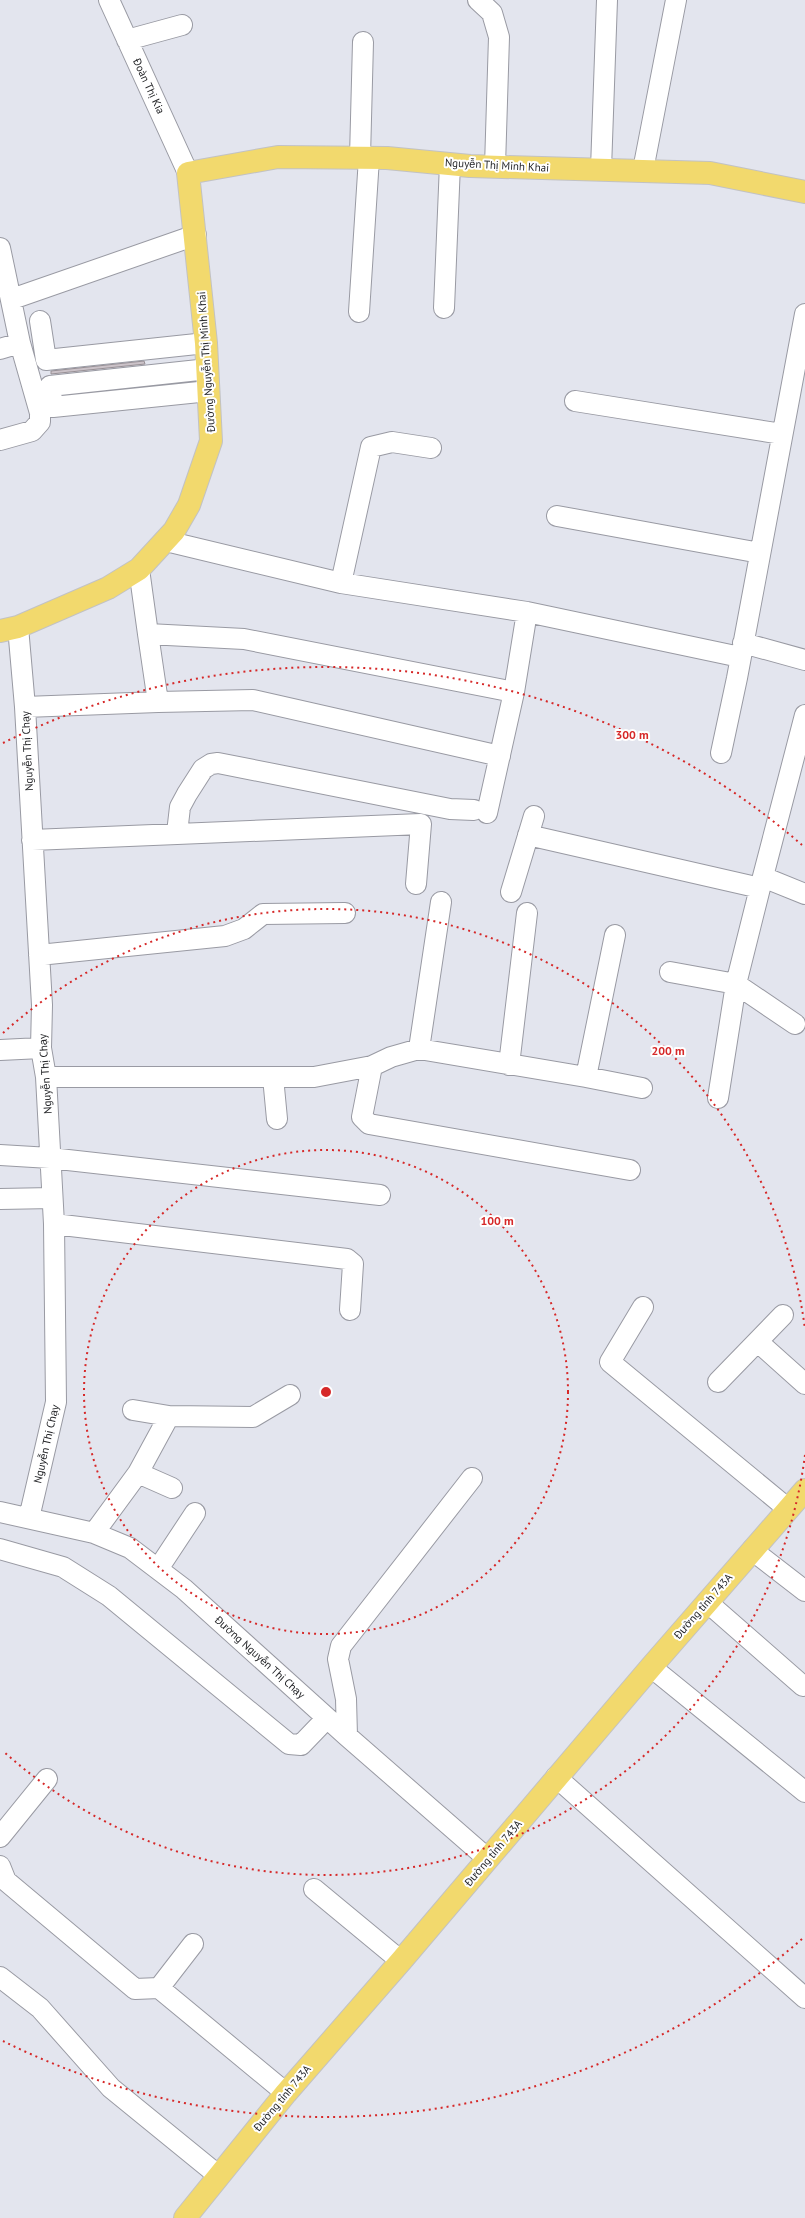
<svg xmlns="http://www.w3.org/2000/svg" width="805" height="2218" viewBox="0 0 805 2218" font-family="'PT Sans',sans-serif">
<rect width="100%" height="100%" fill="#e3e5ee"/>
<path fill="#cbc2c8" stroke="#978f94" d="M 144,361 L 145,364 L 51,374 L 51,371 Z"/>
<g fill="none" stroke-linecap="round" stroke-linejoin="round">
<g stroke="#999aa3" stroke-width="22">
<path id="minor" d="M 109,0 L 188,173
M 478,0 L 492,13 L 499,37 L 495,166
M 127,40 L 182,25
M 360,157 L 363,42
M 601,169 L 607,0
M 643,170 L 676,0
M 0,248 L 20,343 L 40,413 L 40,422 L 32,431 L 0,440
M 12,299 L 196,235
M 444,308 L 450,164
M 359,312 L 369,158
M 40,321 L 46,360 L 206,343
M 0,349 L 20,343
M 208,369 L 50,386 L 53,407 L 209,391
M 575,401 L 782,434
M 557,516 L 760,553
M 166,541 L 341,583 L 527,612 L 740,657
M 139,569 L 148,634 L 244,639 L 514,692
M 341,583 L 371,447 L 392,442 L 431,448
M 18,627 L 25,707 L 42,1005 L 41,1048 L 46,1077 L 54,1224 L 56,1402 L 29,1518
M 148,634 L 158,702 L 253,700 L 500,756
M 743,643 L 805,660
M 25,707 L 158,702
M 721,753 L 737,678 L 805,314
M 487,813 L 514,692 L 527,612
M 177,833 L 180,807 L 187,794 L 203,769 L 211,764 L 218,763 L 450,809 L 474,810
M 528,835 L 760,888 L 805,715
M 32,840 L 421,824 L 416,884
M 763,877 L 805,894
M 760,888 L 736,984 L 795,1024
M 511,892 L 534,816
M 39,955 L 225,936 L 244,929 L 263,914 L 345,913
M 670,972 L 736,984 L 718,1098
M 419,1049 L 441,902
M 0,1050 L 41,1048
M 509,1065 L 527,913
M 372,1066 L 362,1117 L 369,1124 L 630,1170
M 46,1077 L 314,1077 L 372,1066 L 391,1057 L 419,1049 L 586,1077 L 615,935
M 273,1077 L 277,1119
M 586,1077 L 642,1088
M 0,1155 L 50,1158 L 380,1195
M 0,1199 L 52,1198
M 54,1224 L 347,1259 L 353,1264 L 350,1310
M 643,1307 L 610,1362 L 787,1508
M 758,1342 L 805,1384
M 718,1382 L 783,1315
M 133,1410 L 169,1416
M 138,1473 L 169,1416 L 253,1417 L 290,1395
M 0,1512 L 94,1533 L 130,1548 L 184,1589 L 347,1736 L 488,1859
M 94,1533 L 138,1473 L 172,1488
M 0,1549 L 63,1567 L 109,1596 L 289,1744 L 301,1745 L 327,1718
M 752,1550 L 805,1591
M 158,1569 L 195,1513
M 707,1602 L 803,1686
M 651,1667 L 805,1792
M 347,1736 L 346,1699 L 338,1659 L 341,1646 L 472,1478
M 556,1777 L 805,1998
M 0,1837 L 47,1779
M 0,1866 L 6,1881 L 135,1989 L 159,1988 L 286,2093
M 314,1889 L 401,1961
M 0,1977 L 40,2008 L 111,2088 L 219,2176
M 159,1988 L 193,1944"/>
</g>
<g stroke="#c2c2c3" stroke-width="24">
<path id="major" d="M 0,631 L 18,627 L 108,588 L 139,569 L 174,531 L 189,505 L 211,441 L 206,343 L 188,173 L 278,157 L 387,158 L 470,166 L 710,173 L 805,192
M 185,2218 L 286,2093 L 401,1961 L 651,1667 L 805,1490"/>
</g>
<use href="#minor" stroke="#fff" stroke-width="20"/>
<use href="#major" stroke="#f2d96d" stroke-width="22"/>
</g>
<g fill="none" stroke="#d62828" stroke-width="2" stroke-dasharray="2 4">
<circle cx="326" cy="1392" r="242"/>
<path d="M805 1455A483 483 0 0 1 3 1751M3 1033A483 483 0 0 1 805 1329"/>
<path d="M802 1939A725 725 0 0 1 3 2041M3 743A725 725 0 0 1 802 845"/>
</g>
<g text-anchor="middle" stroke-width="4" stroke-linejoin="round" paint-order="stroke">
<g font-size="11" fill="#242528" stroke="#fff">
<text transform="translate(149 86) rotate(65)" y="4">Đoàn Thị Kia</text>
<text transform="translate(497 165) rotate(3)" y="4">Nguyễn Thị Minh Khai</text>
<text transform="translate(206 362) rotate(-94)" y="4">Đường Nguyễn Thị Minh Khai</text>
<text transform="translate(27 751) rotate(-93)" y="4">Nguyễn Thị Chạy</text>
<text transform="translate(45 1074) rotate(-94)" y="4">Nguyễn Thị Chạy</text>
<text transform="translate(46 1444) rotate(-77)" y="4">Nguyễn Thị Chạy</text>
<text transform="translate(703 1606) rotate(-49)" y="4">Đường tỉnh 743A</text>
<text transform="translate(260 1657) rotate(42)" y="4">Đường Nguyễn Thị Chạy</text>
<text transform="translate(493 1853) rotate(-50)" y="4">Đường tỉnh 743A</text>
<text transform="translate(282 2098) rotate(-50)" y="4">Đường tỉnh 743A</text>
</g>
</g>
<circle cx="326" cy="1392" r="6" fill="#d62828" stroke="#fff" stroke-width="2"/>
<g font-size="12" text-anchor="middle" font-weight="bold" fill="#d62828" stroke="#fff" stroke-width="4" stroke-linejoin="round" paint-order="stroke">
<text x="632" y="739">300 m</text>
<text x="668" y="1055">200 m</text>
<text x="497" y="1225">100 m</text>
</g>
</svg>
